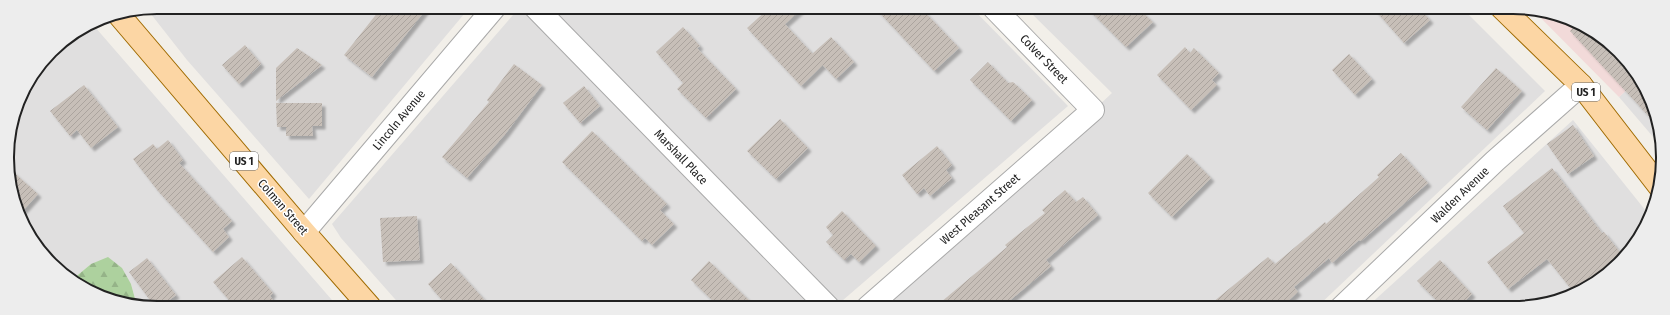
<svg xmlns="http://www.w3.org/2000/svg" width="1670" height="315" viewBox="0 0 1670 315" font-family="'Fira Sans Condensed',sans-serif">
<defs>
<pattern id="forest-firs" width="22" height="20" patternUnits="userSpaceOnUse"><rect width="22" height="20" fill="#add19e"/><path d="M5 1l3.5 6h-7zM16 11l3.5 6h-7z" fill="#95b388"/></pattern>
<pattern id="building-hatch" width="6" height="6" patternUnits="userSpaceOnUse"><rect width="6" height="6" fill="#c7bfb8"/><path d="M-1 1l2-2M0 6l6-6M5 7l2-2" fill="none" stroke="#aba49e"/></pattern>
<filter id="shadow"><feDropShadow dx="3.5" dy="3.5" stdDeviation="1" flood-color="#0004"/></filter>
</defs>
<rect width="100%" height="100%" fill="#f2efe9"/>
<path fill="#e0dfdf" d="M 158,7 L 470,7 L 309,199 L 187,60 L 147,9 Z
M 520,7 L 972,8 L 1068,106 L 835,307 L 402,307 L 341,238 L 332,224 Z
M 1026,8 L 1462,8 L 1545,91 L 1316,308 L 883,307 L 1112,93 Z
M 92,23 L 95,27 L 338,307 L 138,307 L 137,306 L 131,284 L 91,264 L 73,279 L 44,257 L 15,206 L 7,148 L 19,100 L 51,51 Z
M 1639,79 L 1658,118 L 1660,145 L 1619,97 Z
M 1573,120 L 1650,216 L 1648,224 L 1619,264 L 1579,293 L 1523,308 L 1366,308 Z"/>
<path fill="#f2dad9" d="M 1531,8 L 1588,27 L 1632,66 L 1639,79 L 1619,97 Z"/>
<path fill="url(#forest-firs)" d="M 108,257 L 122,268 L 131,284 L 137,306 L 91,292 L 73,279 L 91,264 Z"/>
<path fill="url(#building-hatch)" filter="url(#shadow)" d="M 382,7 L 428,7 L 372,77 L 344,55 Z
M 769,8 L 803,8 L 785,24 L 823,65 L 801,86 L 747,28 Z
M 875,8 L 921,8 L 959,48 L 934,71 Z
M 1087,8 L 1138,8 L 1153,22 L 1126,47 Z
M 1373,8 L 1419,8 L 1430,20 L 1404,43 Z
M 1577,23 L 1588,27 L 1632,66 L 1657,118 L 1653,121 L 1570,31 Z
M 683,27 L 700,46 L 697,48 L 736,89 L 706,118 L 677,89 L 683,83 L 656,52 Z
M 831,37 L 854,62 L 836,79 L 812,54 Z
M 245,45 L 261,64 L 239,84 L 222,65 Z
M 1185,47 L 1190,53 L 1194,48 L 1219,73 L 1212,80 L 1217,85 L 1191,110 L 1157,75 Z
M 297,48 L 322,65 L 276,101 L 276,68 Z
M 1349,54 L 1372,79 L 1355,95 L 1332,70 Z
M 988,62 L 1008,83 L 1013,82 L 1032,100 L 1011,121 L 970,80 Z
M 514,64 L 542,85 L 506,133 L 467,178 L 442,157 L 489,102 L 487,100 Z
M 1496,68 L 1522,91 L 1487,130 L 1461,107 Z
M 84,85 L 118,127 L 91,148 L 77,130 L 70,136 L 50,111 Z
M 584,86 L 600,106 L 580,123 L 563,103 Z
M 276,103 L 322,103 L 322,126 L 312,126 L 313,136 L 286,136 L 286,127 L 277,127 Z
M 780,119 L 808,148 L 776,179 L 747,151 Z
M 1573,125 L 1594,156 L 1568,174 L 1547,144 Z
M 592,131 L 667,204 L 660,210 L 674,224 L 652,245 L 645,238 L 642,241 L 562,162 Z
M 168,140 L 183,160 L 179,163 L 232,221 L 223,229 L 229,237 L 213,252 L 158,191 L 133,159 L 153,144 L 157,149 Z
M 937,146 L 952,165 L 946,170 L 952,178 L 930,196 L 924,188 L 917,194 L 902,175 Z
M 1401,153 L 1428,183 L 1361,241 L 1359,240 L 1332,263 L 1329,258 L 1294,287 L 1298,292 L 1280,308 L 1207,307 L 1268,257 L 1275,264 L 1325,222 L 1326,224 L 1379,177 L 1377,175 Z
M 1187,154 L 1211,178 L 1172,217 L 1148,193 Z
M 1552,168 L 1602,233 L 1604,232 L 1624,257 L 1619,264 L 1579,293 L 1575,294 L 1547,259 L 1508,289 L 1487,262 L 1524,233 L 1503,206 Z
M 10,169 L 38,194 L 20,214 L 15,206 Z
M 1065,190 L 1076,202 L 1083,197 L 1098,215 L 1046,260 L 1051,266 L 1002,307 L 935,307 L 1007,247 L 1005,245 L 1045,213 L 1042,210 Z
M 842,211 L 876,246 L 859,262 L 851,254 L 844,260 L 826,242 L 833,235 L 826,227 Z
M 417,216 L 420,260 L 383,262 L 380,218 Z
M 242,257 L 273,293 L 270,296 L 278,307 L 235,307 L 213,282 Z
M 147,258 L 176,295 L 160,307 L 155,307 L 129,272 Z
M 1440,260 L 1472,294 L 1458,308 L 1447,308 L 1442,302 L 1437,301 L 1417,281 Z
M 709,261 L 756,307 L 719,307 L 691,280 Z
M 451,263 L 491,307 L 448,307 L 428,284 Z"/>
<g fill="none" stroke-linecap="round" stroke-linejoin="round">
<g stroke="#a9a9a9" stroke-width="24">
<path id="minor" d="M 535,7 L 828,307
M 304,232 L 495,7
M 868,307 L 1093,110 L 994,8
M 1341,308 L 1495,161 L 1581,85"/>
</g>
<g stroke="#a06b00" stroke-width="24">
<path id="primary" d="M 1502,8 L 1581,85 L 1659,186
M 119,15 L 304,232 L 370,307"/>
</g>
<use href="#minor" stroke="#fff" stroke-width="22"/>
<use href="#primary" stroke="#fcd6a4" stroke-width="22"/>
</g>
<g text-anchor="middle" stroke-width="3" stroke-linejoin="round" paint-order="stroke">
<g fill="#fff" stroke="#646464" stroke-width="1">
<rect x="1572" y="83" width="28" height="18" rx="3"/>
<rect x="230" y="152" width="28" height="18" rx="3"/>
</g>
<g font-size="11" font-weight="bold" fill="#222">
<text x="1586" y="96">US 1</text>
<text x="244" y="165">US 1</text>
</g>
<g font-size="12" fill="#222" stroke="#fff">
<text transform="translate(1044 59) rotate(46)" y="4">Colver Street</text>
<text transform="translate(399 120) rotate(-50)" y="4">Lincoln Avenue</text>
<text transform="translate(681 157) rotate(46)" y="4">Marshall Place</text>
<text transform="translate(1460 195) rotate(-44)" y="4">Walden Avenue</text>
<text transform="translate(283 207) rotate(49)" y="4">Colman Street</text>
<text transform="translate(980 209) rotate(-41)" y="4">West Pleasant Street</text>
</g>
</g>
<path d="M0 0H1670V315H0ZM157 14H1513A143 143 0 0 1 1656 157V158A143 143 0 0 1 1513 301H157A143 143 0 0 1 14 158V157A143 143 0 0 1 157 14Z" fill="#ededed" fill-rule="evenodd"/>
<path fill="none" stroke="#222" stroke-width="2" d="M157 14H1513A143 143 0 0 1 1656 157V158A143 143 0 0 1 1513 301H157A143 143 0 0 1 14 158V157A143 143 0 0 1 157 14Z"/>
</svg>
